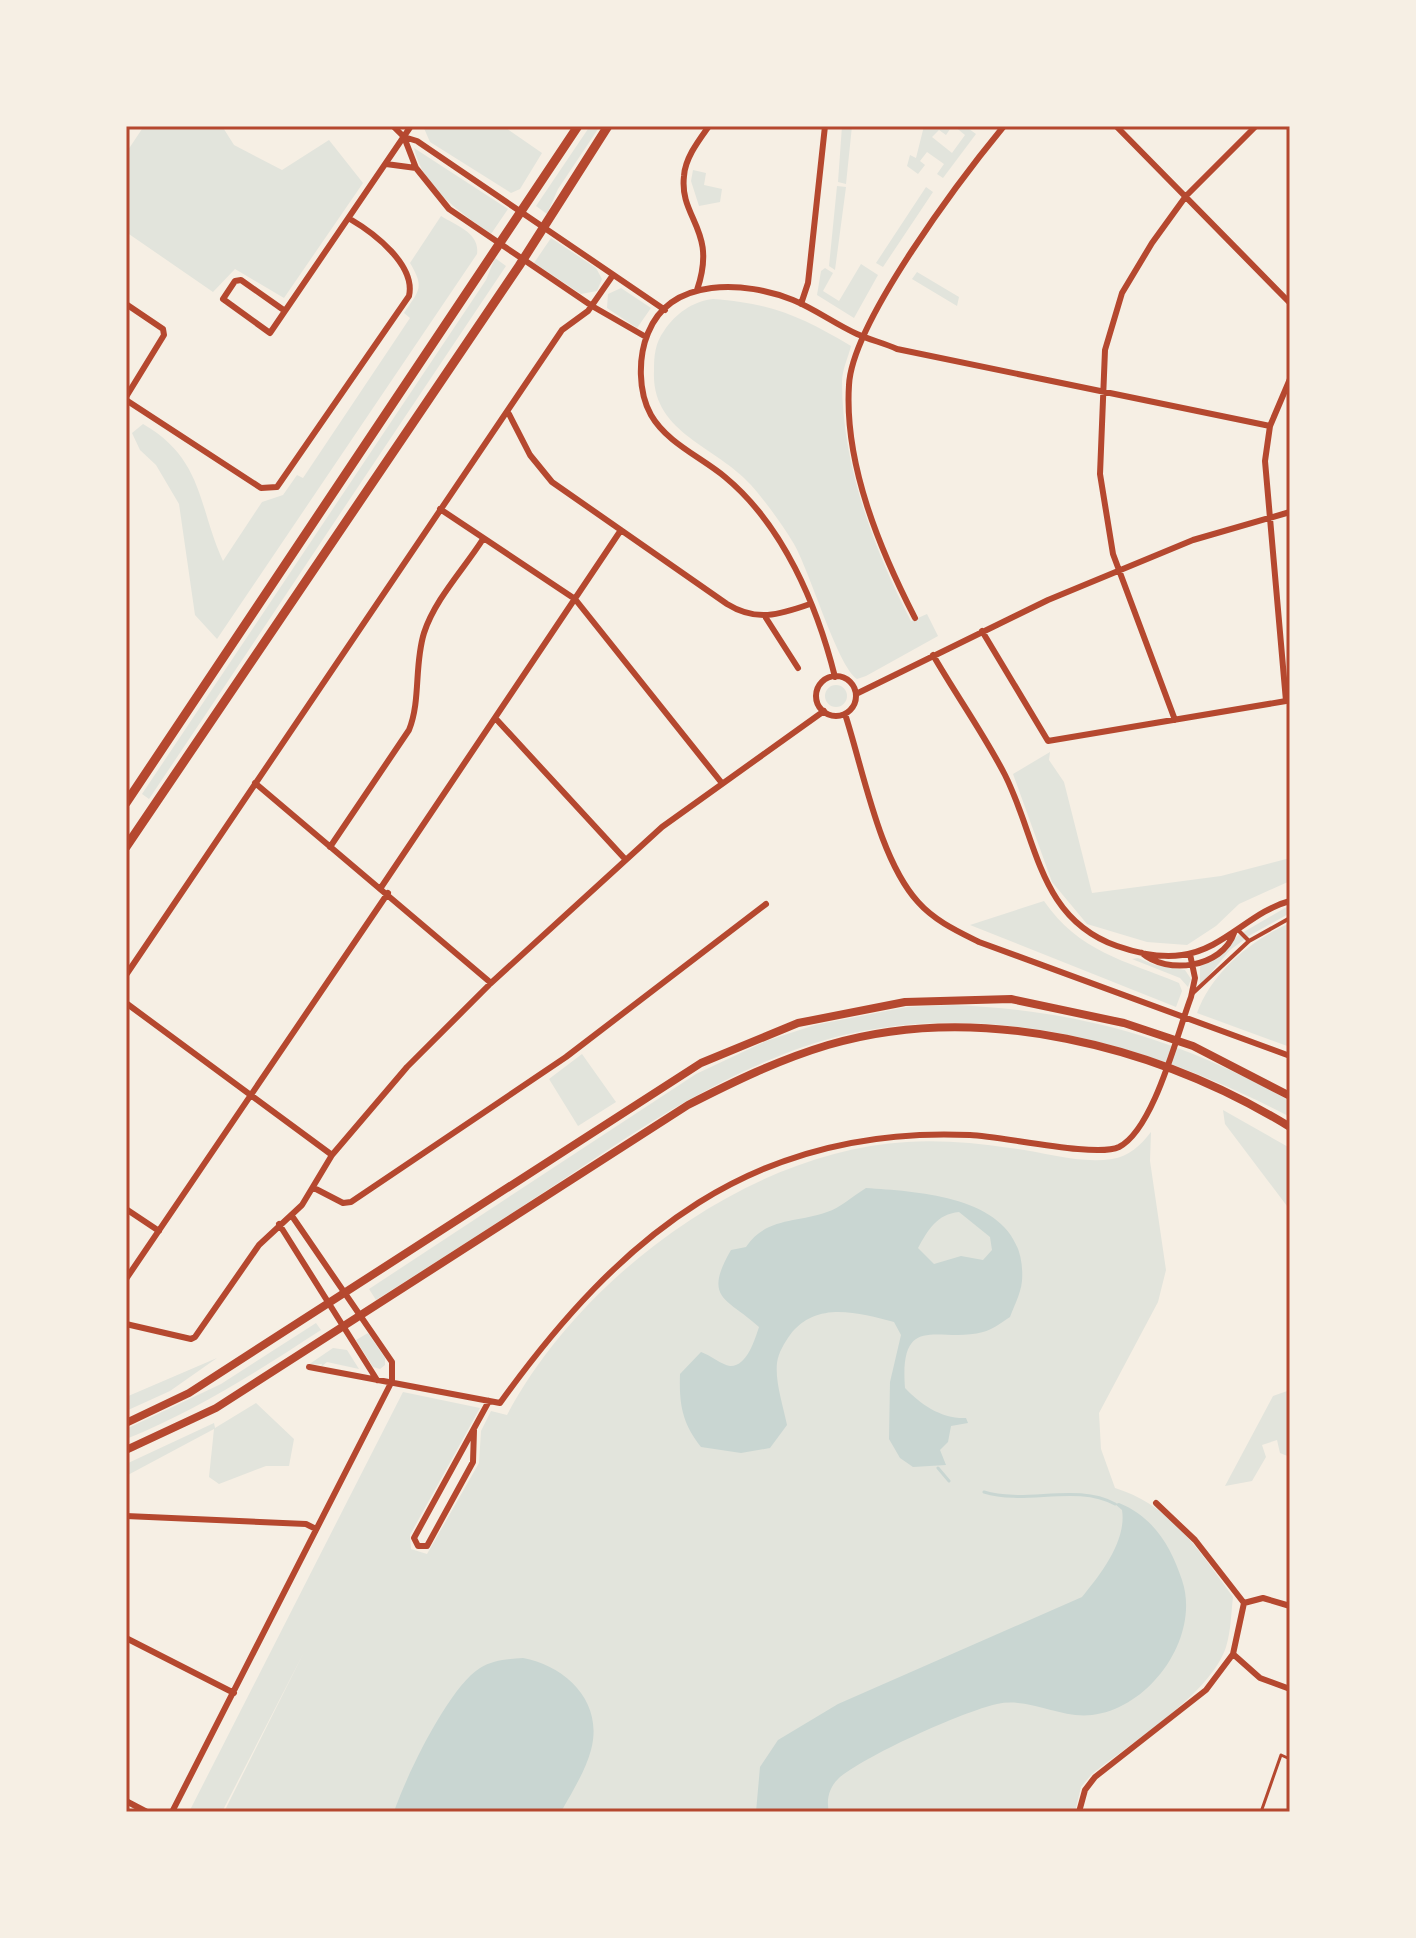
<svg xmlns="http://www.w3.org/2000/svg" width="1416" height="1938" viewBox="0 0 1416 1938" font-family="'Times New Roman',serif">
<rect width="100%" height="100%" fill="#f6efe4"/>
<path fill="#e2e4dc" d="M 144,126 L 222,126 L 234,145 L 282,170 L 329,140 L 363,183 L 284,298 L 235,269 L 213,292 L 126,232 L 126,153 Z
M 423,126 L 503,126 L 542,153 L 520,189 L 511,193 L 430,142 Z
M 590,126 L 600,126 L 558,189 L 547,214 L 536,206 Z
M 842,126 L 852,126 L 846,184 L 838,182 Z
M 924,126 L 952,126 L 946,135 L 939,130 L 932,137 L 952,153 L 965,135 L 954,126 L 965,126 L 976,134 L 943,178 L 937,174 L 944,164 L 927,152 L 920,161 L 925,165 L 918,174 L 907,166 L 910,155 L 916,158 Z
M 414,148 L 508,209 L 491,234 C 460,212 423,188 414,148 Z
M 693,170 L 706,173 L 704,185 L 722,189 L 720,202 L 699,206 L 691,181 Z
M 837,186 L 846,187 L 835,270 L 829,266 Z
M 926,187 L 933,192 L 883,267 L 876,263 Z
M 441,216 C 457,226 480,233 477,254 L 217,639 L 195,615 L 179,504 L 156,465 L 140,450 L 132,433 L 143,424 C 204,459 198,507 223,561 L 262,502 L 283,495 L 297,475 L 303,478 L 410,318 L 404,313 C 419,290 425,288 410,263 Z
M 551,238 L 596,268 L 602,279 L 597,291 L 581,294 L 534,263 Z
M 495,258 L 506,266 L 149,799 L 142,794 L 486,280 Z
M 861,264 L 878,275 L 854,318 L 817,295 L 821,271 L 825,268 L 833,273 L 823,291 L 839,301 Z
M 917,272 L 959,297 L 957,306 L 912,279 Z
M 621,288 L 651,308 L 637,328 L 607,308 L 608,294 Z
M 713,299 C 771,303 802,317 851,346 C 848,358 842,370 842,382 C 842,464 874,550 911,621 L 927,614 L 938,636 L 866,676 L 857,679 C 837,665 811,574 794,544 C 782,524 766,502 751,485 C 716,446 651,433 654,371 C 654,356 655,343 664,331 C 675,314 693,301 713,299 Z
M825 696a11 11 0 1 1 22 0a11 11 0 1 1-22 0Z
M 1050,752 L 1049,760 L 1064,782 L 1092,893 L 1221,876 L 1290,858 L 1290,881 L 1239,904 L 1216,926 L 1187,945 L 1147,942 L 1087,924 L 1052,882 L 1013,774 Z
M 1044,901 C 1079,952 1124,960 1179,983 L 1182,991 L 1176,1007 L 970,925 Z
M 1290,905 L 1290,913 L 1247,937 L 1242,933 Z
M 1290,923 L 1290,1047 L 1197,1013 C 1212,972 1251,940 1290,923 Z
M 1240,934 L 1245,939 L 1230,950 L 1200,986 L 1200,967 Z
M 1138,958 L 1155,965 L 1185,970 L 1191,979 L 1188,987 L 1180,978 L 1132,959 Z
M 953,1005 C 1078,1010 1181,1039 1290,1101 L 1290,1117 C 1137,1037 952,987 784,1054 C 705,1085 634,1132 564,1179 C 502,1220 439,1260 376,1300 L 369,1289 L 696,1074 L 766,1041 L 815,1025 L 907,1007 Z
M 582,1054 L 616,1102 L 578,1126 L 549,1079 Z
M 1223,1110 L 1290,1148 L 1290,1210 L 1225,1124 Z
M 1151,1132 L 1150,1161 L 1166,1270 L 1158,1302 L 1099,1413 L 1101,1449 L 1115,1488 C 1171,1505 1200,1552 1233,1597 C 1231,1614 1231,1631 1226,1647 C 1211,1694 1129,1744 1091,1775 L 1081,1787 L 1075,1812 L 224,1812 L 303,1654 L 222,1812 L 189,1812 L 403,1392 L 480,1408 L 410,1535 L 411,1549 L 427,1554 L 479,1463 L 481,1431 L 491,1411 L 507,1415 C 580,1277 749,1151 907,1142 C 941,1140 976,1143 1010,1148 C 1044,1152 1078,1164 1112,1159 C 1128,1157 1141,1145 1151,1132 Z
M 316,1323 L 321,1330 C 258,1371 196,1411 126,1439 L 126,1429 L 221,1384 Z
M 368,1333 L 385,1358 L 385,1365 L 380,1369 L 373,1367 L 356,1340 Z
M 333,1348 L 347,1350 L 359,1369 L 327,1362 L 321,1367 L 322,1364 L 308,1365 Z
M 217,1358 L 170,1391 L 126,1411 L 126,1397 Z
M 1290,1390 L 1290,1457 L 1280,1453 L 1277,1440 L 1262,1445 L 1266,1457 L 1252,1481 L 1225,1486 L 1273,1396 Z
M 256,1403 L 294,1439 L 289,1466 L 266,1466 L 219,1484 L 209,1477 L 214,1429 L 126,1476 L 126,1464 L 214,1423 L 215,1428 Z"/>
<path fill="#c9d6d2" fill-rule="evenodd" d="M 866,1188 C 924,1192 1028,1197 1022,1281 C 1021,1293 1014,1306 1010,1317 C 1002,1322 992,1330 983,1332 C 940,1344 899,1310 905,1388 C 921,1405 942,1419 966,1418 L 968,1423 L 951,1426 L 948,1442 L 940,1450 L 946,1465 L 913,1467 L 900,1458 L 889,1439 L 890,1382 L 901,1335 L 894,1322 C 859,1313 816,1300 790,1335 C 785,1342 778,1353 777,1363 C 775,1382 783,1405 787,1425 L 770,1448 L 741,1453 L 701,1447 C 682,1423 679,1404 680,1374 L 701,1352 C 710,1355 722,1365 730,1366 C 747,1367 755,1339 759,1327 C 728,1298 702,1300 731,1250 L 746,1247 C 766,1217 797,1223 827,1212 C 840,1208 853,1196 866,1188 ZM 959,1212 L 990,1237 L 992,1250 L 983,1260 L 961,1256 L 934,1264 L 918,1248 C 928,1230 937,1214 959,1212 Z
M 1119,1503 C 1154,1517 1171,1547 1182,1580 C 1201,1636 1151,1708 1092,1715 C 1060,1719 1029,1697 997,1704 C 964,1711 862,1757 838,1779 C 829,1788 826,1800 829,1812 L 756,1812 L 760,1767 L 778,1740 L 838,1704 L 1082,1597 C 1100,1575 1127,1541 1122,1510 L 1115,1504 Z
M 523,1658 C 566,1666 604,1702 591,1750 C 585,1772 572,1792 561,1812 L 394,1812 C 406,1776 449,1687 480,1668 C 493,1660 508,1659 523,1658 Z"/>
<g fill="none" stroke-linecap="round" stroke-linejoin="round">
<path stroke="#c9d6d2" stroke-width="3" d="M 938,1468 L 949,1481
M 984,1492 C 1026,1505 1076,1483 1115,1504"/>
<path stroke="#b5482f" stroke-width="3" d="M 1261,1812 L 1281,1755 L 1290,1759"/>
<path stroke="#b5482f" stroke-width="4" d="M 1238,930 L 1249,941
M 1192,994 L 1249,941 L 1290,918"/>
<path stroke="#b5482f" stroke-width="6" d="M 393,126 L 404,137 L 417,141 L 665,310
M 1116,126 L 1290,303
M 404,137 L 416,168 L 449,209 L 592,306 L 646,337
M 386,164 L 416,168
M 697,290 C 718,229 679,219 684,176 C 685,158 699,140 709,126
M 126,304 L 163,329 L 164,335 L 126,397
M 801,304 L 808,283 L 825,126
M 285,311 L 241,280 L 235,281 L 223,299 L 270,333 L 411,126
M 126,400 L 261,488 L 277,487 L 409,296 C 416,265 374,233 350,219
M 509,414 L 530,455 L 552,482 L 727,604 C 756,622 779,615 810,604
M 440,509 L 575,599 L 721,782
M 766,618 L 798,668
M 915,618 C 880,550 844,464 849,385 C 852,322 962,177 1004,126
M 982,631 L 1048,741 L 1286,701 L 1265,461 L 1270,426 L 1290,379
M 933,655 C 956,695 984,734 1005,775 C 1038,841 1038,918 1117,946 C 1137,953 1161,958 1182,955 C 1223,950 1251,911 1290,901
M816 696a20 20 0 1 1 40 0a20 20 0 1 1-40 0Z
M 835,677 C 817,605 783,525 725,477 C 701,457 667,443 651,415 C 638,392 638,357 648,333 C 671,276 746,281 793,300 C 815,309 835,324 857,334 C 870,340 884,343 897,349 L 1270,426
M 856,694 L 1048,600 L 1193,540 L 1290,512
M 845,714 C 863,769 879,859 918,902 C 935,921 957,931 979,942 L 1290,1056
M 497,720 L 625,859
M 1175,720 L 1113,554 L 1100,474 L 1105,350 L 1122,293 L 1152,243 L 1186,196 L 1256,126
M 255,783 L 491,983
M 330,847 L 409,730 C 421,700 414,665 424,633 C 435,599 464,569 483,539
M 380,889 L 621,530
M 1142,953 C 1167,975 1222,968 1234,933
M 126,975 L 562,330 L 588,311 L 613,275
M 126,1003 L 332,1155
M 314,1188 L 343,1203 L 351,1202 L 566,1057 L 766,904
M 126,1209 L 159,1231
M 279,1224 L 377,1380
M 126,1279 L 388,893
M 126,1324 L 191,1339 L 195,1337 L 259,1245 L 302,1205 L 332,1155 L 407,1067 L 491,983 L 662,827 L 824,711
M 309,1367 L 500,1403 C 620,1236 753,1125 970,1135 C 1002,1136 1096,1158 1119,1147 C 1154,1129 1177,1034 1191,997 L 1195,978 L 1190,954
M 474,1430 L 473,1462 L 427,1546 L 418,1546 L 414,1538 L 489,1401
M 1156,1503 L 1195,1540 L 1244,1603
M 126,1516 L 306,1524 L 316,1529
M 1244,1603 L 1263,1598 L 1290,1606
M 126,1638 L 234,1693
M 1233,1654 L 1260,1678 L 1290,1689
M 126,1801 L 147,1812
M 172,1812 L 392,1381 L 392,1362 L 292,1216
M 1079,1812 L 1085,1790 L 1095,1777 L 1206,1690 L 1233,1654 L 1244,1603"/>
<path stroke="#b5482f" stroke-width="8" d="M 126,1423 L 189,1393 L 701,1063 L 798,1023 L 905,1002 L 1011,999 L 1124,1023 L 1193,1046 L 1290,1096
M 126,1450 L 216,1408 L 688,1105 C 733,1082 778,1060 828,1045 C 980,1000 1158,1046 1290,1127"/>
<path stroke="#b5482f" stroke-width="9" d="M 126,803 L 578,126
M 126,847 L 519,266 L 608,126"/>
</g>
<rect width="1416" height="1938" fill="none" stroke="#f6efe4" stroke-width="256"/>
<rect x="128" y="128" width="1160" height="1682" fill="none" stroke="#b5482f" stroke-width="3"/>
</svg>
